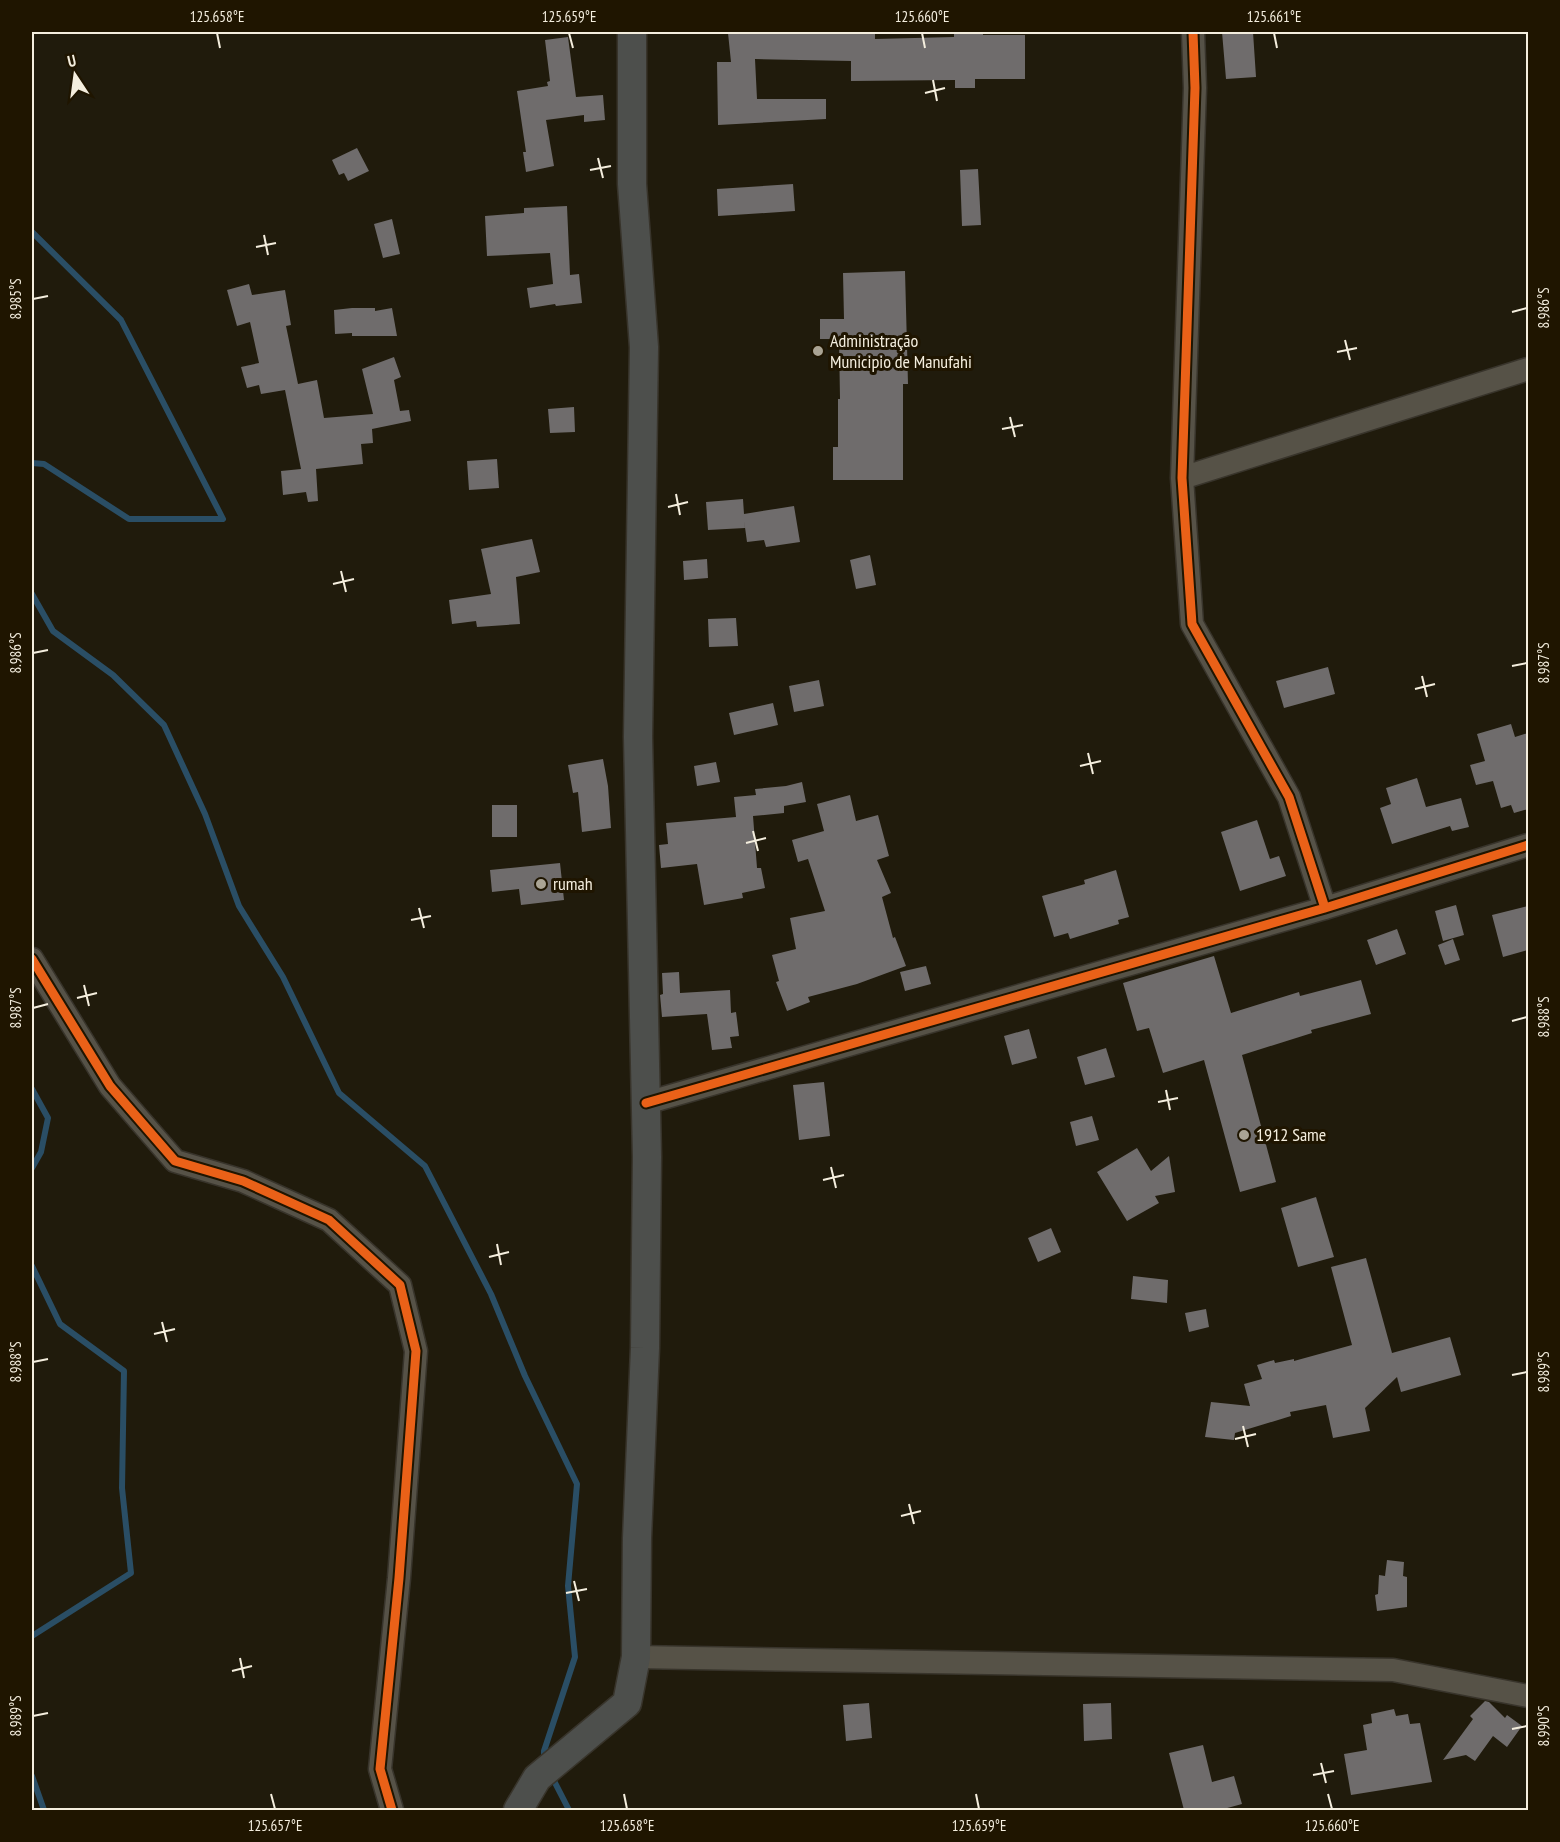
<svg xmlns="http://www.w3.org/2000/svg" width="1560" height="1842" viewBox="0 0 1560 1842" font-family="'PT Sans Narrow',sans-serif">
<rect width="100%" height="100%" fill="#201b0c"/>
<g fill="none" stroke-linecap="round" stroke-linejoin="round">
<path stroke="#2a4e65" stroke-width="6" d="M 32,232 L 121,320 L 223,519 L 129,519 L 44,464 L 32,463
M 32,594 L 53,631 L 113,675 L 164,725 L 205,814 L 239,906 L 283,977 L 339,1093 L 425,1166 L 491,1294 L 525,1376 L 577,1484 L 568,1586 L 575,1657 L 544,1751 L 544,1759
M 32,1089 L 48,1118 L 41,1152 L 32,1168
M 32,1266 L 60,1324 L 124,1371 L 122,1488 L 131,1573 L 32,1636
M 32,1776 L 44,1810
M 552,1777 L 569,1810"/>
</g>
<path fill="#6f6c6c" d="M 739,32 L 875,32 L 875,39 L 954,37 L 954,32 L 983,32 L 983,35 L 1025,35 L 1025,79 L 975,79 L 975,88 L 955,88 L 955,80 L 851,81 L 851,61 L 755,59 L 757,99 L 826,99 L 826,119 L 718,125 L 717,62 L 731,62 L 728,33 Z
M 1222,32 L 1253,32 L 1256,77 L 1226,79 Z
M 568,37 L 576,97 L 603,95 L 605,120 L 584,122 L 584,115 L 546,120 L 554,166 L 526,172 L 523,152 L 526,152 L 517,91 L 548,86 L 547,82 L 550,81 L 545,40 Z
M 357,148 L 369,171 L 348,181 L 344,173 L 339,175 L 332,160 Z
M 978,169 L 981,225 L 962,226 L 960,170 Z
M 793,184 L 795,211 L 718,216 L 717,189 Z
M 567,206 L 570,275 L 579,274 L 582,303 L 556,306 L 555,304 L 530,308 L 527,288 L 553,284 L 550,253 L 487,256 L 485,216 L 524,213 L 524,208 Z
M 392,219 L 400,254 L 383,258 L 374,224 Z
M 905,271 L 908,384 L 903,384 L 903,480 L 833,480 L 833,447 L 838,447 L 838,399 L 840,399 L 839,339 L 820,339 L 820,319 L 844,319 L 843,273 Z
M 249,284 L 252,295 L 285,290 L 291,325 L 286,326 L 298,384 L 317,380 L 324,418 L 373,414 L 362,369 L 394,357 L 401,377 L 394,380 L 400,411 L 409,410 L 411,421 L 372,429 L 373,443 L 361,444 L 363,464 L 316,469 L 318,501 L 308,502 L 306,492 L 283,495 L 281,471 L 301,469 L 285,390 L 261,394 L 259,385 L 247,388 L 241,367 L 259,363 L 250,322 L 237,326 L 227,290 Z
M 352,308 L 375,308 L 375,311 L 392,308 L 397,336 L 352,336 L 352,333 L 335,334 L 334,310 Z
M 574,407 L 575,432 L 550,433 L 548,409 Z
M 497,459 L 499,488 L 469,490 L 467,461 Z
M 743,499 L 744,514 L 794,506 L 800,542 L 766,547 L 764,540 L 747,542 L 744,520 L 745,528 L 708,530 L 706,502 Z
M 532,539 L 540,572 L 516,577 L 520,624 L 477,627 L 476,621 L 452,624 L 449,600 L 491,594 L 481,549 Z
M 870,555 L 876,585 L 856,589 L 850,560 Z
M 707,559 L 708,578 L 684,580 L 683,561 Z
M 736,618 L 738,646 L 709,647 L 708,619 Z
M 1328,667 L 1335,694 L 1284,708 L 1276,681 Z
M 819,680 L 824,706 L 794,712 L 789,686 Z
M 773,703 L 778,725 L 734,735 L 729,713 Z
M 1511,724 L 1515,737 L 1528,733 L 1528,809 L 1514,813 L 1511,805 L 1501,808 L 1493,781 L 1476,785 L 1470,765 L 1485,761 L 1477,734 Z
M 603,759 L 608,786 L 611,828 L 582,832 L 578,792 L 573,793 L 568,765 Z
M 716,762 L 720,782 L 697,786 L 694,766 Z
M 1417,778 L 1426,807 L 1461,798 L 1469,827 L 1452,831 L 1450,826 L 1392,844 L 1380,808 L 1391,804 L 1386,788 Z
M 802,782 L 806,802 L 784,806 L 784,813 L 753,816 L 757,868 L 761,868 L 765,888 L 742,893 L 743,898 L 704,905 L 697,864 L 661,868 L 659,845 L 668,844 L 666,823 L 736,817 L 734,797 L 756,795 L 755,789 L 786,786 Z
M 850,795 L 856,821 L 878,815 L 889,856 L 877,860 L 891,893 L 882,897 L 893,938 L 895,937 L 906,966 L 857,984 L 808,997 L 810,1002 L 787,1011 L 776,982 L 779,981 L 772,955 L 796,949 L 790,918 L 825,911 L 808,859 L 798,862 L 792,840 L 824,831 L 817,804 Z
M 492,805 L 517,805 L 517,837 L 492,837 Z
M 1257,820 L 1270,859 L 1279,856 L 1286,876 L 1240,891 L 1221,832 Z
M 560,863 L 564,900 L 521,905 L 519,889 L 492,892 L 490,870 Z
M 1116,870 L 1129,917 L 1118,920 L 1119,924 L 1070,939 L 1068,933 L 1054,937 L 1042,896 L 1085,884 L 1084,880 Z
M 1456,905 L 1464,935 L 1443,941 L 1435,911 Z
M 1528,906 L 1528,950 L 1503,957 L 1492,915 Z
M 1397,929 L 1406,954 L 1376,965 L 1367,940 Z
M 1453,939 L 1460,960 L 1445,965 L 1438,945 Z
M 1214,956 L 1231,1013 L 1299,992 L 1300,996 L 1361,980 L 1371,1014 L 1311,1030 L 1312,1033 L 1242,1055 L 1276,1182 L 1240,1192 L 1204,1060 L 1163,1073 L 1149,1028 L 1137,1031 L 1123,983 Z
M 926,966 L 931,984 L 905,991 L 900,972 Z
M 679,972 L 680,993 L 730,990 L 731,1013 L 736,1012 L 739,1036 L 730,1037 L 732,1048 L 712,1050 L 707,1014 L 662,1017 L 660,995 L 663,994 L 662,973 Z
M 1029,1029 L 1037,1058 L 1012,1065 L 1004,1036 Z
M 1106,1048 L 1115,1077 L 1085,1085 L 1077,1057 Z
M 824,1082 L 830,1136 L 799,1140 L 793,1085 Z
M 1092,1116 L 1099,1140 L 1076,1146 L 1070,1122 Z
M 1137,1148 L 1151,1171 L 1169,1156 L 1175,1192 L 1155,1196 L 1159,1203 L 1127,1221 L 1097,1172 Z
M 1316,1197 L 1334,1257 L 1298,1267 L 1281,1208 Z
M 1051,1228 L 1061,1252 L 1038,1262 L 1028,1238 Z
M 1366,1258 L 1392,1353 L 1450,1337 L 1461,1375 L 1401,1392 L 1397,1377 L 1365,1408 L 1370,1431 L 1333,1438 L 1326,1405 L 1290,1412 L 1291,1416 L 1235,1433 L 1234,1440 L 1205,1437 L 1211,1402 L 1250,1406 L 1244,1384 L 1262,1379 L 1257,1365 L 1274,1360 L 1275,1363 L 1294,1359 L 1294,1361 L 1352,1345 L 1331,1267 Z
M 1133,1276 L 1168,1280 L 1167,1303 L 1131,1299 Z
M 1206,1309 L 1209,1327 L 1189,1332 L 1185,1313 Z
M 1387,1560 L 1404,1562 L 1403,1576 L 1407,1577 L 1407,1607 L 1377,1611 L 1375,1595 L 1378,1594 L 1379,1575 L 1385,1576 Z
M 1485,1701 L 1489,1702 L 1505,1718 L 1507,1715 L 1522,1726 L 1507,1747 L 1493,1736 L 1475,1761 L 1466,1755 L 1443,1760 L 1473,1719 L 1470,1716 Z
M 869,1703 L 872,1738 L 846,1741 L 843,1705 Z
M 1111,1703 L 1112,1739 L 1084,1741 L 1083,1704 Z
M 1394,1709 L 1396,1716 L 1408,1714 L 1410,1724 L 1420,1723 L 1432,1782 L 1351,1795 L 1344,1754 L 1367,1750 L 1363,1725 L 1372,1723 L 1371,1714 Z
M 1203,1745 L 1212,1782 L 1234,1776 L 1242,1804 L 1220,1810 L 1184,1810 L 1169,1753 Z"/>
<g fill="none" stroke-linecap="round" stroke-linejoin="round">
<g stroke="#38342b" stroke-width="25">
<path id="minor" d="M 1193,32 L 1195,88 L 1182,478 L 1192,624 L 1289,797 L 1325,908
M 1182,478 L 1528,369
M 32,959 L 110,1086 L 175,1161 L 243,1181 L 329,1220 L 400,1285 L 416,1351 L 399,1578 L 380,1769 L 392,1810
M 646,1103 L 1325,908 L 1528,845
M 636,1657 L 1393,1670 L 1528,1696"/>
</g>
<g stroke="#38342b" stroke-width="31">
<path id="major" d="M 518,1810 L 537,1778 L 627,1703 L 636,1657 L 637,1538 L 645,1348 L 647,1157 L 638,737 L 644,347 L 632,184 L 632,32"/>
</g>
<use href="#minor" stroke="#565247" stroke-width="22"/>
<use href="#major" stroke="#4d4f4c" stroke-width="28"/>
<g stroke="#1f1500" stroke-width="13">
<path id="cycleway" d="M 1193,32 L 1195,88 L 1182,478 L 1192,624 L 1289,797 L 1325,908
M 32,959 L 110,1086 L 175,1161 L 243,1181 L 329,1220 L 400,1285 L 416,1351 L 399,1578 L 380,1769 L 392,1810
M 646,1103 L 1325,908 L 1528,845"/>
</g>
<use href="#cycleway" stroke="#ea6118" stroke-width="9"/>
</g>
<path fill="none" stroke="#f4eede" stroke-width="2" d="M 217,33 L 220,48M 569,33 L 573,48M 922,33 L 925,48M 1274,33 L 1277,48M 933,80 L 937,101M 925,93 L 945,88M 598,158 L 603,178M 590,170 L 611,166M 264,235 L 268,255M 256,247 L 276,243M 33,299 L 48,296M 1512,312 L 1527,308M 1345,340 L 1350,360M 1337,352 L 1357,348M 1010,417 L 1015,437M 1002,429 L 1023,425M 676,494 L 680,515M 668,507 L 688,502M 341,571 L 346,592M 333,584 L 354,579M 33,653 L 48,650M 1512,666 L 1527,663M 1422,676 L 1427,697M 1415,689 L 1435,684M 1088,753 L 1093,774M 1080,766 L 1101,761M 753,831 L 758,851M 746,843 L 766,838M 419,908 L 424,928M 411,920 L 431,916M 84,985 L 89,1006M 77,998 L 97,993M 33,1008 L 48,1004M 1512,1021 L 1527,1017M 1166,1090 L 1170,1110M 1158,1102 L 1178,1098M 831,1167 L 836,1188M 823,1180 L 844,1175M 497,1244 L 501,1265M 489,1257 L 509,1252M 162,1322 L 167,1342M 154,1334 L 175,1329M 33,1362 L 48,1359M 1512,1375 L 1527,1372M 1243,1426 L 1248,1447M 1235,1439 L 1256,1434M 909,1504 L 914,1524M 901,1516 L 921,1511M 574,1581 L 579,1601M 566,1593 L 587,1589M 240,1658 L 244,1678M 232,1671 L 252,1666M 33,1716 L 48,1713M 1512,1729 L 1527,1726M 1321,1763 L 1326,1783M 1313,1775 L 1334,1771M 271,1794 L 275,1809M 624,1794 L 627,1809M 976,1794 L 979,1809M 1328,1794 L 1332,1809"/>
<g fill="#aaa494" stroke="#1f1500" stroke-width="2">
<circle cx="818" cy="351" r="6"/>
<circle cx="541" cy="884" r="6"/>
<circle cx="1244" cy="1135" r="6"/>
</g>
<g text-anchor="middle" stroke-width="6" stroke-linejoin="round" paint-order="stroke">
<g font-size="18" fill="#f4eede" stroke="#1f1500" text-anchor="start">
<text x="830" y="347">Administração<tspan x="830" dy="21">Municipio de Manufahi</tspan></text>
<text x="553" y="890">rumah</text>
<text x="1256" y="1141">1912 Same</text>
</g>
</g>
<rect width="1560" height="1842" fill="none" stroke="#1f1500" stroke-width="66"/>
<g transform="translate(75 75) rotate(347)" stroke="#1f1500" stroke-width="4.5" paint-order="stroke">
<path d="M0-4.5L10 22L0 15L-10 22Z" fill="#f4eede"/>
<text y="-9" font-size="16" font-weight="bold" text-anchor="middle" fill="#f4eede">U</text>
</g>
<rect x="33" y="33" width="1494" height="1776" fill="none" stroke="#f4eede" stroke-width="2"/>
<g font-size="15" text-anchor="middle" fill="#f4eede">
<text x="217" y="22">125.658°E</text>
<text x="569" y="22">125.659°E</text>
<text x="922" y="22">125.660°E</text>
<text x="1274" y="22">125.661°E</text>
<text transform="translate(16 299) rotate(-90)" y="5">8.985°S</text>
<text transform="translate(1544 308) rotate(-90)" y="5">8.986°S</text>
<text transform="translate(16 653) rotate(-90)" y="5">8.986°S</text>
<text transform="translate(1544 663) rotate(-90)" y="5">8.987°S</text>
<text transform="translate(16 1008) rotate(-90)" y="5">8.987°S</text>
<text transform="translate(1544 1017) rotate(-90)" y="5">8.988°S</text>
<text transform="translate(16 1362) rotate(-90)" y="5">8.988°S</text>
<text transform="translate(1544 1372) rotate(-90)" y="5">8.989°S</text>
<text transform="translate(16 1716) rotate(-90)" y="5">8.989°S</text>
<text transform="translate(1544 1726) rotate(-90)" y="5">8.990°S</text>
<text x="275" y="1831">125.657°E</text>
<text x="627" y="1831">125.658°E</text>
<text x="979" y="1831">125.659°E</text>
<text x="1332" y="1831">125.660°E</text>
</g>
</svg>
